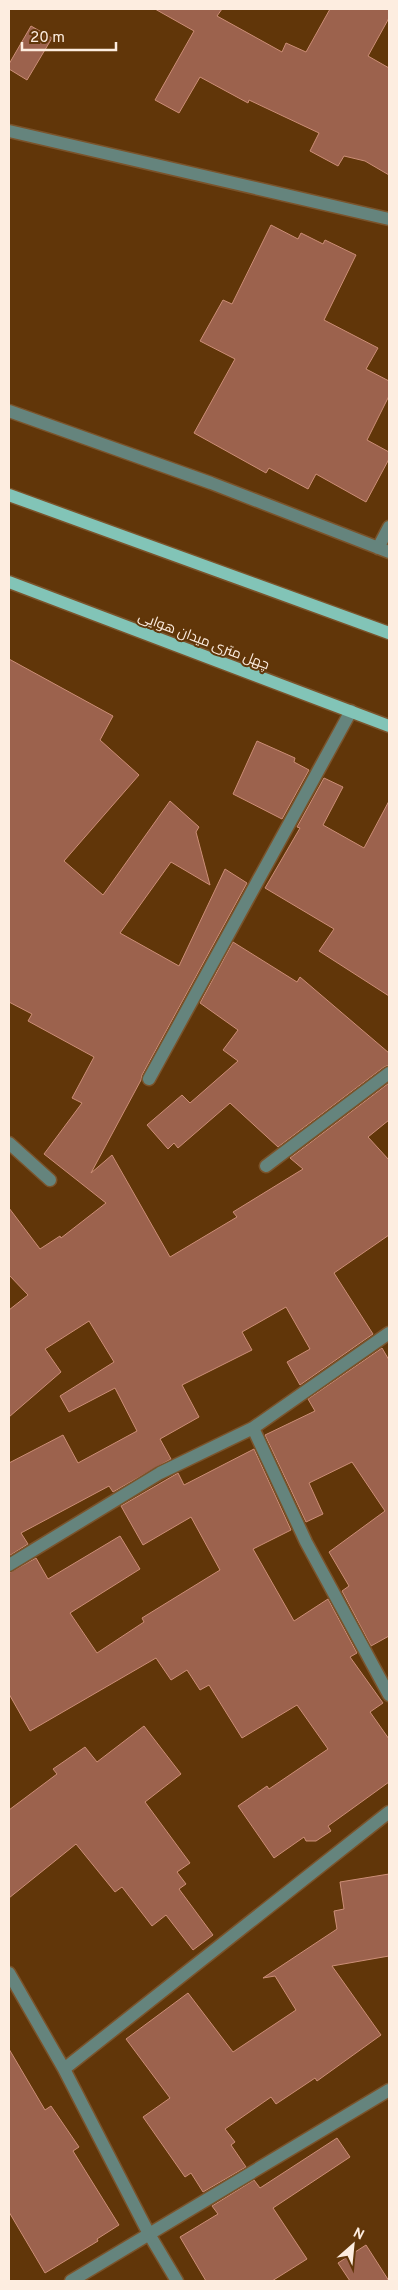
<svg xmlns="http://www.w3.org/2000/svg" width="398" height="2290" viewBox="0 0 398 2290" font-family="Overpass,Cairo,sans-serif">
<rect width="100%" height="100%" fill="#613609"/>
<path fill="#9c624d" stroke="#cc8e77" d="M 155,9 L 222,9 L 217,16 L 282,52 L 286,43 L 306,52 L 330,9 L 389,9 L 389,18 L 368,56 L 389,68 L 389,175 L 365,161 L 344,156 L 338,166 L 310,151 L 319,133 L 249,100 L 248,103 L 200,77 L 179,113 L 155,100 L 194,31 Z
M 31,26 L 52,38 L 27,80 L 9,69 L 9,64 Z
M 271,225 L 298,239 L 301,233 L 323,244 L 325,240 L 356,255 L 324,320 L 378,348 L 366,369 L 389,381 L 389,396 L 367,440 L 389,452 L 389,459 L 366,502 L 316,474 L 308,489 L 269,468 L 266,473 L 194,433 L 235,359 L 200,341 L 223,300 L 232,304 Z
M 9,659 L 113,716 L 100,740 L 139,775 L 64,861 L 103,895 L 170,801 L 199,827 L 196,832 L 210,885 L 171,862 L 120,933 L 179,966 L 225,869 L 247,883 L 142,1075 L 141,1080 L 91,1173 L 112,1155 L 170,1257 L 237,1217 L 233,1212 L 303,1169 L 290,1158 L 389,1083 L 389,1120 L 368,1137 L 389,1160 L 389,1235 L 334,1273 L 373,1334 L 300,1385 L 287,1362 L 310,1349 L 286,1307 L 242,1332 L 252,1350 L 182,1385 L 199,1417 L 160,1439 L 171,1459 L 113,1492 L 109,1486 L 21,1533 L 28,1544 L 9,1556 L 9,1463 L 63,1435 L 78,1463 L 137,1431 L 115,1388 L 69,1412 L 60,1396 L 114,1362 L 89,1321 L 45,1349 L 61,1372 L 9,1417 L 9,1310 L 28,1295 L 9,1275 L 9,1208 L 40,1249 L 60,1236 L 61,1238 L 106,1203 L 44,1154 L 82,1103 L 72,1098 L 94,1057 L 28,1021 L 32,1014 L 9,1002 Z
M 257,741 L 295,758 L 294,762 L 309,770 L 282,819 L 233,794 Z
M 324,778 L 343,787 L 323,825 L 364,848 L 389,801 L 389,996 L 319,951 L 334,929 L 265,888 L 300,828 L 297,827 Z
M 233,942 L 297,982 L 300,977 L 389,1053 L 389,1065 L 384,1067 L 278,1147 L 230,1103 L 178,1148 L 174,1143 L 168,1149 L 147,1125 L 182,1095 L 190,1103 L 238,1061 L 223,1050 L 238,1030 L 200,1003 Z
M 382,1348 L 389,1360 L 389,1636 L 371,1646 L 342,1591 L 349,1586 L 329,1552 L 385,1511 L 352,1462 L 309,1483 L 323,1514 L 306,1522 L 265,1435 L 315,1411 L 308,1399 Z
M 254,1449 L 291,1530 L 253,1549 L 294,1621 L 328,1599 L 357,1653 L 350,1657 L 383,1703 L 370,1712 L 389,1739 L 389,1782 L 328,1826 L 331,1831 L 316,1841 L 306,1841 L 304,1837 L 274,1858 L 238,1806 L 267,1786 L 269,1789 L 328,1749 L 297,1705 L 242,1738 L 209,1685 L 200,1690 L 187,1670 L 171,1680 L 156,1658 L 30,1731 L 9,1694 L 9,1573 L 36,1558 L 48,1579 L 120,1536 L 140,1569 L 70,1613 L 97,1653 L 144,1622 L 142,1618 L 220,1570 L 191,1517 L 143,1545 L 121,1506 L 178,1473 L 184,1485 Z
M 144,1726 L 181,1774 L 145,1802 L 190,1863 L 177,1872 L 186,1884 L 179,1889 L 213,1935 L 193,1950 L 166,1915 L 152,1926 L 122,1887 L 115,1892 L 76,1844 L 9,1898 L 9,1810 L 57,1774 L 53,1769 L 85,1747 L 97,1762 Z
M 389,1874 L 389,1956 L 332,1966 L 381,2035 L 317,2081 L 315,2078 L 276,2104 L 271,2097 L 225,2129 L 235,2142 L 231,2145 L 246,2167 L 203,2192 L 191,2173 L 185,2177 L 143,2117 L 170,2098 L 126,2039 L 188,1993 L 233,2052 L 296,2010 L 275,1976 L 263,1978 L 337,1929 L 334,1911 L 344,1909 L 340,1882 Z
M 9,2049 L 45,2110 L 51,2106 L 79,2147 L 73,2151 L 119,2225 L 97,2239 L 98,2241 L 45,2273 L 9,2212 Z
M 337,2138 L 350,2157 L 273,2208 L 307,2259 L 272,2281 L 206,2281 L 180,2237 L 218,2214 L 212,2206 L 254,2180 L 260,2188 Z
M 366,2245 L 389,2281 L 350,2281 L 338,2263 Z"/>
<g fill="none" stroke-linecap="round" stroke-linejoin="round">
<g stroke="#7a532b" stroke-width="15">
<path id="minor" d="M 9,131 L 389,219
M 9,411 L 211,483 L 389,552
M 378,548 L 389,527
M 149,1079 L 351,711
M 9,1143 L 50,1180
M 266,1166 L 389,1073
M 253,1428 L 306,1542 L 389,1695
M 9,1565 L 160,1473 L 253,1428 L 389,1333
M 9,1973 L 64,2069 L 149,2234 L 177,2281
M 64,2069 L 389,1812
M 71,2281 L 389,2090"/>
</g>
<g stroke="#7a532b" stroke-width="15">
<path id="major" d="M 9,495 L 389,633
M 9,582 L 389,726"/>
</g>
<use href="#minor" stroke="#65847d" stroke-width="12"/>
<use href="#major" stroke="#82c4b7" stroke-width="12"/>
</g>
<g text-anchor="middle" stroke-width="4" stroke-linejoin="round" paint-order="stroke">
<g font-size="14" fill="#fdede0" stroke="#613609">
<text transform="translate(204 640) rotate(21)" y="5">چهل متری میدان هوایی</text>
</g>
</g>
<rect width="398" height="2290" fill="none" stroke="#fdede0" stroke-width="20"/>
<g transform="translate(353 2245) rotate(27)" stroke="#613609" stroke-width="4" paint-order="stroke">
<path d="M0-4L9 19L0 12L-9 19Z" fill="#fdede0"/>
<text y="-8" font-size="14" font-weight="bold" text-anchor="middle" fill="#fdede0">N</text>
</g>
<path d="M22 42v8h94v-8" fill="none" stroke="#fdede0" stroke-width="2.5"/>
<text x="30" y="42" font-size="15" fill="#fdede0" stroke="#613609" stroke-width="4" paint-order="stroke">20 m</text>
</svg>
